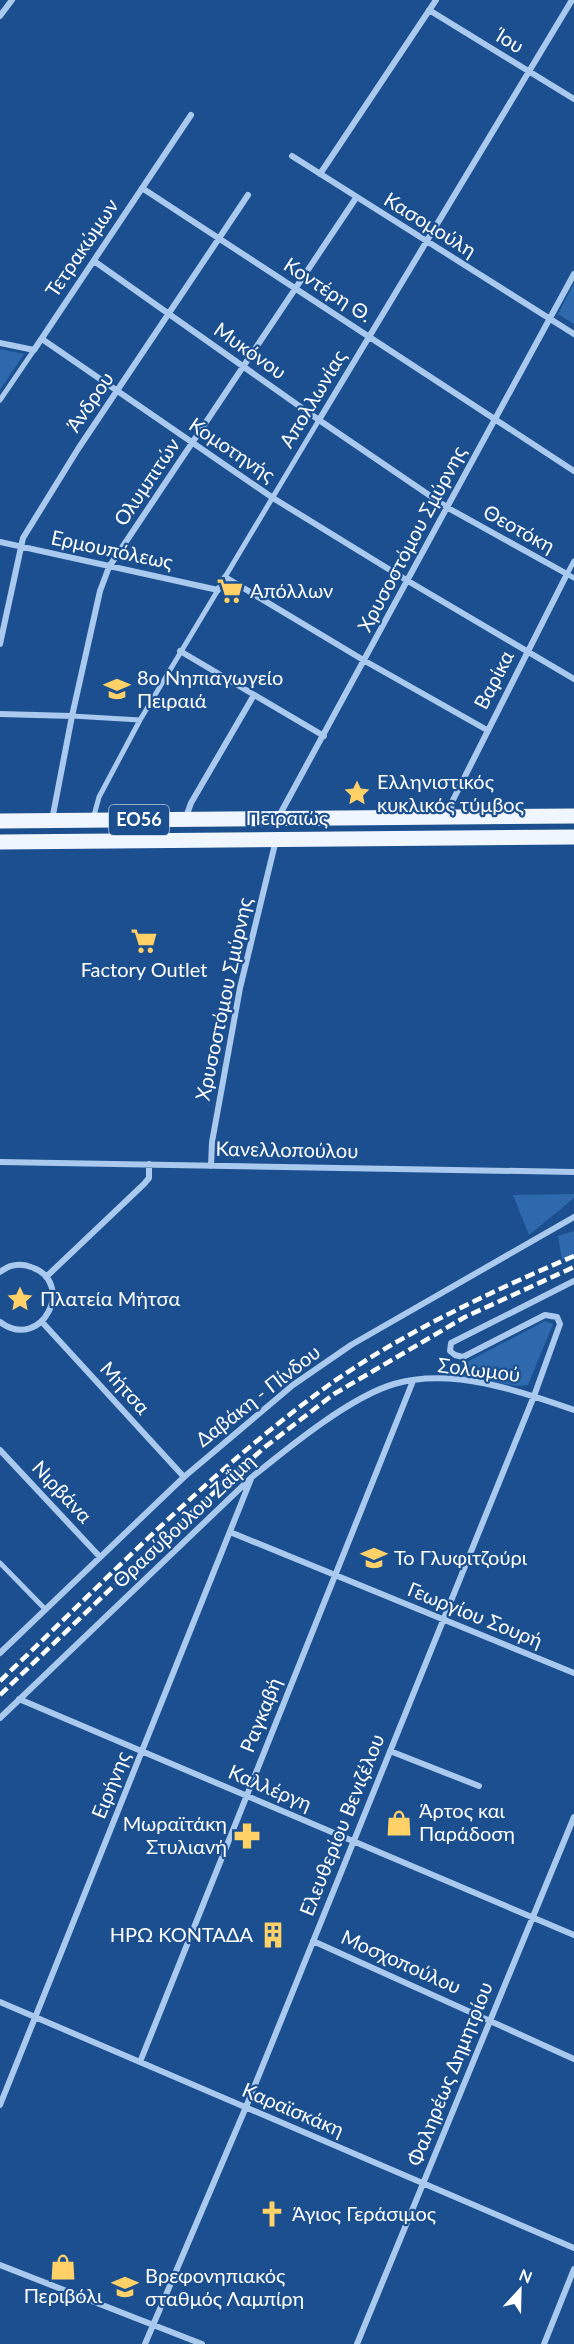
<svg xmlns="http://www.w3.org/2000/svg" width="574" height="2344" viewBox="0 0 574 2344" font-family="Lato,sans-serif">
<rect width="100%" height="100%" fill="#1b4f8f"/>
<path fill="#2e69ad" d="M 574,283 L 574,324 L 558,314 Z
M 0,349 L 24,354 L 0,390 Z
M 574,1194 L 574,1198 L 529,1235 L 513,1195 Z
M 574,1231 L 574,1257 L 562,1259 L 558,1236 Z
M 545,1321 L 553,1324 L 528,1385 L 517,1386 L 444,1374 Z"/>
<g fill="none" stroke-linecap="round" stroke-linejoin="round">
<path stroke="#a9c9ee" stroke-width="5" d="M 0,400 L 34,350
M 574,561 L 567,574 L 574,578
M 225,577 L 319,420
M 72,716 L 140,720
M 93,819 L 99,797 L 140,720 L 218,590
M 0,1563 L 45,1609"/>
<path stroke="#a9c9ee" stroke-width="6" d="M 429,10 L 574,99
M 0,16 L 12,0
M 292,156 L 574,334
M 320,174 L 436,0
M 142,188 L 574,471
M 94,261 L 319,420 L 448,508 L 567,574 L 452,802 L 450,817
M 42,339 L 273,498 L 408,581 L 574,679
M 0,343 L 34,350 L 191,115
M 319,420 L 572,0
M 0,542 L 218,590 L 225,577 L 365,661 L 487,730
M 0,644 L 23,538 L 78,449 L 248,195
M 180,651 L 324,736
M 0,714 L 72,716
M 279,816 L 574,274
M 186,817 L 191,803 L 254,695
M 52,820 L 72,716 L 100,591 L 109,567 L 356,198
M 0,1162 L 574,1172
M 211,1166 L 212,1142 L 240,988 L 276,840
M 0,1272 C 9,1265 20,1263 31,1267 C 77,1282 42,1353 0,1322
M 46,1277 L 144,1184 L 149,1178 L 149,1164
M 42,1322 L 184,1477
M 0,1450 L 100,1557
M 230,1532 L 574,1673
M 0,1653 L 184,1477 L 293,1385 L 351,1345 L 574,1217
M 19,1699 L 574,1935
M 0,1718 L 252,1477 C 289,1447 350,1397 394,1384 C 452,1367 520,1391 574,1410
M 390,1751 L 479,1786
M 313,1941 L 574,2059
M 0,2002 L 574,2248
M 140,2062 L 413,1381
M 0,2105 L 251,1479
M 0,2265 L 202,2344
M 145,2344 L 246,2107 L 534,1396 L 560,1324 L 557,1317 L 545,1315 L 463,1357 L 455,1355 L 450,1351 L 451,1343 L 574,1281
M 357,2344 L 574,1817
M 544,2344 L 574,2269"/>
<path stroke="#f0f6ff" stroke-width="15" d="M 0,821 L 574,816
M 0,842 L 574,837"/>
<path stroke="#fff" stroke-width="4.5" stroke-dasharray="10 4.5" stroke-linecap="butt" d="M 0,1681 C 106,1580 208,1473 326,1387 C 400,1334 490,1292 574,1256
M 0,1695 L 172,1530 L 265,1447 L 334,1394 L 465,1317 L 574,1267"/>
</g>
<defs>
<g id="supermarket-bare" transform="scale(2.07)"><path d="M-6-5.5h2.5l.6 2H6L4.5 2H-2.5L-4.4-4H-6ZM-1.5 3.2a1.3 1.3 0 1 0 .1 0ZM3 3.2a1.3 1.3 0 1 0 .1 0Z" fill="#ffd166" stroke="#1b4f8f" stroke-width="2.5" paint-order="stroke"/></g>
<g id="school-bare" transform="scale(2.07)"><path d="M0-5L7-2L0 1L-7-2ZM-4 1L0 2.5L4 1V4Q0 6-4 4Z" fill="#ffd166" stroke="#1b4f8f" stroke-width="2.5" paint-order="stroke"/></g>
<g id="sight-bare" transform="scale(2.07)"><path d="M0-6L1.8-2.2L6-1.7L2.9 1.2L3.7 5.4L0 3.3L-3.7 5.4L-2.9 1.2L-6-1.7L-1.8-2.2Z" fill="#ffd166" stroke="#1b4f8f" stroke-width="2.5" paint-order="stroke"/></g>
<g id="shop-bare" transform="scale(2.07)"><path d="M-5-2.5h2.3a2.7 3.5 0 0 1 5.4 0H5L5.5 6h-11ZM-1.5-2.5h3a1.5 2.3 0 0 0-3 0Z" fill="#ffd166" stroke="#1b4f8f" stroke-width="2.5" paint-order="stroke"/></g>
<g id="pharmacy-bare" transform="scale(2.07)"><path d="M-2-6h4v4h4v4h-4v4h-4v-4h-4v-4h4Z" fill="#ffd166" stroke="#1b4f8f" stroke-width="2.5" paint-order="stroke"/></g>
<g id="building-bare" transform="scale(2.07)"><path d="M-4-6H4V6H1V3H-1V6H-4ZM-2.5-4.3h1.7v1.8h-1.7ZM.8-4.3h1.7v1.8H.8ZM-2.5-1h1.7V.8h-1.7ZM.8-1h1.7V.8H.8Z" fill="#ffd166" stroke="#1b4f8f" stroke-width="2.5" paint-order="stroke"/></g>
<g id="church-bare" transform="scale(2.07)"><path d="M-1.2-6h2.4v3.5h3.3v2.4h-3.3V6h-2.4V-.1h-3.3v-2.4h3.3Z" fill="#ffd166" stroke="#1b4f8f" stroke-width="2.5" paint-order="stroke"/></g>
</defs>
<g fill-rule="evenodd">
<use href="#supermarket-bare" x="230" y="591"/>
<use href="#school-bare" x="117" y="689"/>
<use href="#sight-bare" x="357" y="793"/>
<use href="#supermarket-bare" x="144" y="941"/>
<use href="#sight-bare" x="20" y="1299"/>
<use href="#school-bare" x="374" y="1558"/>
<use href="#shop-bare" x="399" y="1823"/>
<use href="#pharmacy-bare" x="247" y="1836"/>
<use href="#building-bare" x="273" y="1935"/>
<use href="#church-bare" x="272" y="2214"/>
<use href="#shop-bare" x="63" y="2267"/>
<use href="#school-bare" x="125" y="2287"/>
</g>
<g text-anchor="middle" stroke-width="4.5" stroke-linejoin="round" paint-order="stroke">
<rect fill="#1b4f8f" stroke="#bbcadd" stroke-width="1.5" x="109" y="805" width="60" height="30" rx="4.5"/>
<g font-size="18" font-weight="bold" fill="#fff">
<text x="139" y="826">ΕΟ56</text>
</g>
<g font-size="20" fill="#fff" stroke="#1b4f8f">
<text transform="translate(510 41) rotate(31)" y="7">Ίου</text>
<text transform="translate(430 225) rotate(32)" y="7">Κασομούλη</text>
<text transform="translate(82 248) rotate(-56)" y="7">Τετρακώμων</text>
<text transform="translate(328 290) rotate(33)" y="7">Κοντέρη Θ.</text>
<text transform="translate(250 351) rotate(35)" y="7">Μυκόνου</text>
<text transform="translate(313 399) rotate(-59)" y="7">Απολλωνίας</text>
<text transform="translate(90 402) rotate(-56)" y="7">Άνδρου</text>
<text transform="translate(232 450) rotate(34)" y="7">Κομοτηνής</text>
<text transform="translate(147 482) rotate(-56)" y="7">Ολυμπιτών</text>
<text transform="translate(519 529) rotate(29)" y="7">Θεοτόκη</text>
<text transform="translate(412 539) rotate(-62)" y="7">Χρυσοστόμου Σμύρνης</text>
<text transform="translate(112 550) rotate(12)" y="7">Ερμουπόλεως</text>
<text transform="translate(494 680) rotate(-63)" y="7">Βαρίκα</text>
<text x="287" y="825">Πειραιώς</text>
<text transform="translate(224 999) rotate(-78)" y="7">Χρυσοστόμου Σμύρνης</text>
<text transform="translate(287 1150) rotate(1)" y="7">Κανελλοπούλου</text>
<text transform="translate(479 1370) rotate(7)" y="7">Σολωμού</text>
<text transform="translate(125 1388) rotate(48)" y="7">Μήτσα</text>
<text transform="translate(258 1396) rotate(-38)" y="7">Δαβάκη - Πίνδου</text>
<text transform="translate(62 1492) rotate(47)" y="7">Νιρβάνα</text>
<text transform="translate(184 1521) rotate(-43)" y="7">Θρασύβουλου Ζαΐμη</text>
<text transform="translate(475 1615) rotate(22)" y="7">Γεωργίου Σουρή</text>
<text transform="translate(261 1715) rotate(-68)" y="7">Ραγκαβή</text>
<text transform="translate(111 1785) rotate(-68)" y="7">Ειρήνης</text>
<text transform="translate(270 1788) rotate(23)" y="7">Καλλέργη</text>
<text transform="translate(342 1825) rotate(-68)" y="7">Ελευθερίου Βενιζέλου</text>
<text transform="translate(401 1962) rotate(24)" y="7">Μοσχοπούλου</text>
<text transform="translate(450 2074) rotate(-68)" y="7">Φαληρέως Δημητρίου</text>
<text transform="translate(293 2110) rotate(23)" y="7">Καραϊσκάκη</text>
</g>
<g font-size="20" fill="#fff" stroke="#1b4f8f" text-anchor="start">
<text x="250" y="598">Απόλλων</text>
<text x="137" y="685">8ο Νηπιαγωγείο<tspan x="137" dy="23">Πειραιά</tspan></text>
<text x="377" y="789">Ελληνιστικός<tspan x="377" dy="23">κυκλικός τύμβος</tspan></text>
<text x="144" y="977" text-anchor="middle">Factory Outlet</text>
<text x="40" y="1306">Πλατεία Μήτσα</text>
<text x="394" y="1565">Το Γλυφιτζούρι</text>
<text x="419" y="1818">Άρτος και<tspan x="419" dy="23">Παράδοση</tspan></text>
<text x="227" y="1831" text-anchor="end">Μωραϊτάκη<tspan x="227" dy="23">Στυλιανή</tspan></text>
<text x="253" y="1942" text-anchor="end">ΗΡΩ ΚΟΝΤΑΔΑ</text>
<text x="292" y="2221">Άγιος Γεράσιμος</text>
<text x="145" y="2283">Bρεφονηπιακός<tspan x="145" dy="23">σταθμός Λαμπίρη</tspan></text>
<text x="63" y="2303" text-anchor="middle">Περιβόλι</text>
</g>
</g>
<g transform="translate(520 2290) rotate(22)" stroke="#1b4f8f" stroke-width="4.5" paint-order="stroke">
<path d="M0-4.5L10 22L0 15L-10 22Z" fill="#ffffff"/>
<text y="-9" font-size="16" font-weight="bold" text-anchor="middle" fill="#ffffff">N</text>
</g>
</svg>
